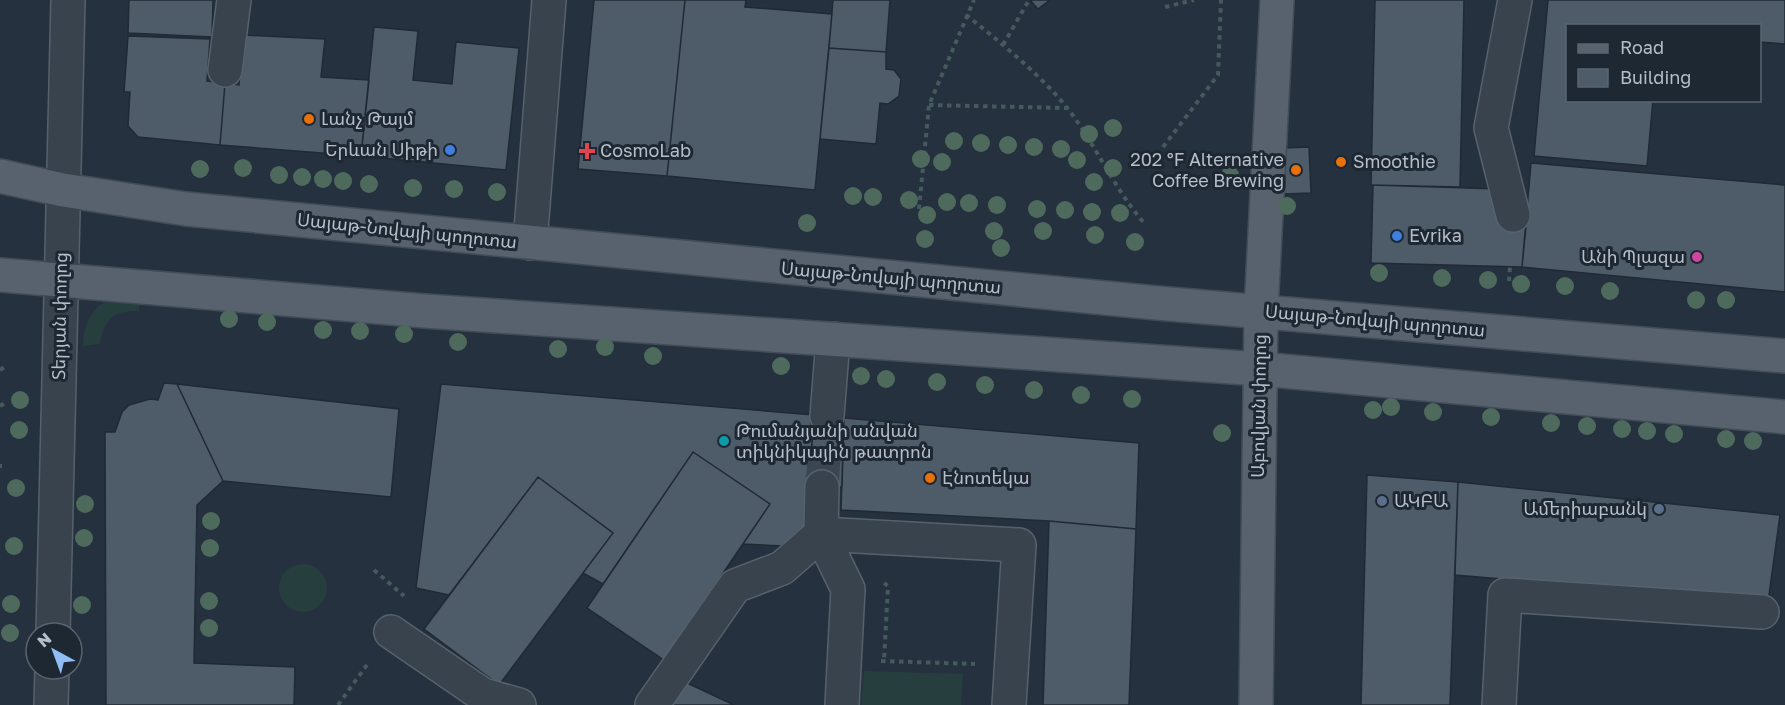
<svg xmlns="http://www.w3.org/2000/svg" width="1785" height="705" viewBox="0 0 1785 705" font-family="'Golos Text','Noto Sans Armenian',sans-serif">
<rect width="100%" height="100%" fill="#25313e"/>
<path fill="#273e3f" d="M 141,293 L 139,311 C 115,310 103,319 100,344 L 83,346 C 84,307 106,295 141,293 Z
M279 588a24 24 0 1 1 48 0a24 24 0 1 1-48 0Z
M 864,671 L 963,674 L 961,705 L 861,705 Z"/>
<path fill="#4e5c69" stroke="#202a35" stroke-width="1.5" d="M 129,0 L 213,0 L 212,37 L 128,33 Z
M 594,0 L 685,0 L 667,176 L 578,169 Z
M 685,0 L 746,0 L 745,7 L 832,14 L 815,190 L 667,176 Z
M 833,0 L 890,0 L 886,52 L 829,48 Z
M 1030,0 L 1050,0 L 1038,9 Z
M 1375,0 L 1464,0 L 1460,187 L 1371,185 Z
M 1548,0 L 1785,0 L 1785,44 L 1760,42 L 1760,26 L 1568,26 L 1568,100 L 1653,100 L 1647,166 L 1534,156 Z
M 374,27 L 418,31 L 413,80 L 452,84 L 456,42 L 519,48 L 506,170 L 361,156 Z
M 243,35 L 325,39 L 321,77 L 369,80 L 361,156 L 220,145 L 225,83 L 239,85 Z
M 128,36 L 210,39 L 207,81 L 225,83 L 220,145 L 138,137 L 128,126 L 130,92 L 124,92 Z
M 829,48 L 886,52 L 886,69 L 894,70 L 901,79 L 899,96 L 888,104 L 880,103 L 876,144 L 820,139 Z
M 1309,147 L 1311,193 L 1283,194 L 1282,148 Z
M 1531,163 L 1785,185 L 1785,292 L 1522,267 Z
M 1373,185 L 1499,189 L 1527,216 L 1522,267 L 1371,263 Z
M 164,383 L 177,384 L 223,481 L 197,505 L 194,663 L 295,667 L 294,705 L 106,705 L 105,432 L 115,432 L 122,412 L 129,405 L 150,399 L 158,400 Z
M 177,384 L 399,409 L 391,497 L 223,481 Z
M 441,384 L 814,415 L 804,547 L 743,544 L 770,504 L 693,452 L 603,584 L 583,573 L 613,533 L 538,477 L 449,595 L 416,588 Z
M 814,415 L 844,418 L 842,487 L 809,486 Z
M 844,418 L 1139,443 L 1136,529 L 1049,521 L 841,510 Z
M 693,452 L 770,504 L 664,660 L 587,608 Z
M 1367,475 L 1458,482 L 1450,705 L 1361,705 Z
M 538,477 L 613,533 L 499,685 L 424,629 Z
M 1458,482 L 1780,515 L 1768,602 L 1455,575 Z
M 1049,521 L 1136,529 L 1129,705 L 1043,705 Z
M 685,682 L 734,705 L 670,705 Z"/>
<g fill="none" stroke-linecap="round" stroke-linejoin="round">
<path stroke="#3b4653" stroke-width="33" stroke-dasharray="33 16" stroke-linecap="butt" d="M 822,487 L 827,416"/>
<g stroke="#57616c" stroke-width="36">
<path id="minor" d="M 225,70 L 234,0
M 1513,215 L 1491,128 L 1515,0
M 530,243 L 549,0
M 827,416 L 833,339
M 822,487 L 821,534 L 848,589 L 842,705
M 391,632 L 483,695 L 519,705
M 53,633 L 68,0
M 51,705 L 52,669
M 652,705 L 735,586 L 782,568 L 821,534 L 1019,545 L 1009,705
M 1499,705 L 1505,595 L 1762,612"/>
</g>
<g stroke="#424c57" stroke-width="36">
<path id="major" d="M 0,176 L 63,190 L 186,209 L 1157,303 L 1785,356
M 0,275 L 425,311 L 1260,369 L 1785,417
M 1256,705 L 1261,311 L 1277,0"/>
</g>
<path stroke="#455a5c" stroke-width="4" stroke-dasharray="4.5 4.5" stroke-linecap="butt" d="M 1165,7 L 1194,0
M 966,15 C 998,40 1043,77 1068,109 C 1096,145 1114,189 1145,224
M 1003,45 L 1029,0
M 929,105 L 1066,108
M 1163,147 L 1218,75 L 1221,0
M 919,209 L 929,105 L 974,0
M 1509,281 L 1510,266
M 0,370 L 6,366
M 0,406 L 5,403
M 0,466 L 2,466
M 374,570 L 404,596
M 884,583 L 888,586 L 884,661
M 881,661 L 975,664
M 338,705 L 369,662"/>
<use href="#minor" stroke="#39434e" stroke-width="33"/>
<use href="#major" stroke="#57626e" stroke-width="33"/>
</g>
<g fill="#4d6a5c">
<circle cx="1113" cy="128" r="9"/>
<circle cx="1089" cy="134" r="9"/>
<circle cx="954" cy="141" r="9"/>
<circle cx="981" cy="143" r="9"/>
<circle cx="1008" cy="145" r="9"/>
<circle cx="1034" cy="147" r="9"/>
<circle cx="1061" cy="149" r="9"/>
<circle cx="921" cy="159" r="9"/>
<circle cx="1077" cy="160" r="9"/>
<circle cx="942" cy="162" r="9"/>
<circle cx="243" cy="168" r="9"/>
<circle cx="1113" cy="168" r="9"/>
<circle cx="200" cy="169" r="9"/>
<circle cx="279" cy="175" r="9"/>
<circle cx="1230" cy="175" r="9"/>
<circle cx="302" cy="177" r="9"/>
<circle cx="323" cy="179" r="9"/>
<circle cx="343" cy="181" r="9"/>
<circle cx="1094" cy="182" r="9"/>
<circle cx="369" cy="184" r="9"/>
<circle cx="413" cy="188" r="9"/>
<circle cx="454" cy="189" r="9"/>
<circle cx="497" cy="192" r="9"/>
<circle cx="853" cy="196" r="9"/>
<circle cx="873" cy="197" r="9"/>
<circle cx="909" cy="200" r="9"/>
<circle cx="947" cy="202" r="9"/>
<circle cx="969" cy="203" r="9"/>
<circle cx="997" cy="205" r="9"/>
<circle cx="1287" cy="206" r="9"/>
<circle cx="1037" cy="209" r="9"/>
<circle cx="1065" cy="210" r="9"/>
<circle cx="1092" cy="212" r="9"/>
<circle cx="1120" cy="213" r="9"/>
<circle cx="927" cy="215" r="9"/>
<circle cx="807" cy="223" r="9"/>
<circle cx="994" cy="231" r="9"/>
<circle cx="1043" cy="231" r="9"/>
<circle cx="1095" cy="235" r="9"/>
<circle cx="925" cy="239" r="9"/>
<circle cx="1135" cy="242" r="9"/>
<circle cx="1001" cy="248" r="9"/>
<circle cx="1379" cy="273" r="9"/>
<circle cx="1442" cy="278" r="9"/>
<circle cx="1488" cy="280" r="9"/>
<circle cx="1521" cy="284" r="9"/>
<circle cx="1565" cy="286" r="9"/>
<circle cx="1610" cy="291" r="9"/>
<circle cx="1696" cy="300" r="9"/>
<circle cx="1726" cy="300" r="9"/>
<circle cx="229" cy="319" r="9"/>
<circle cx="267" cy="322" r="9"/>
<circle cx="323" cy="330" r="9"/>
<circle cx="360" cy="331" r="9"/>
<circle cx="404" cy="334" r="9"/>
<circle cx="458" cy="342" r="9"/>
<circle cx="605" cy="347" r="9"/>
<circle cx="558" cy="349" r="9"/>
<circle cx="653" cy="356" r="9"/>
<circle cx="781" cy="366" r="9"/>
<circle cx="861" cy="376" r="9"/>
<circle cx="886" cy="379" r="9"/>
<circle cx="937" cy="382" r="9"/>
<circle cx="985" cy="385" r="9"/>
<circle cx="1034" cy="390" r="9"/>
<circle cx="1081" cy="395" r="9"/>
<circle cx="1132" cy="399" r="9"/>
<circle cx="20" cy="400" r="9"/>
<circle cx="1391" cy="407" r="9"/>
<circle cx="1373" cy="410" r="9"/>
<circle cx="1433" cy="412" r="9"/>
<circle cx="1491" cy="417" r="9"/>
<circle cx="1551" cy="423" r="9"/>
<circle cx="1587" cy="426" r="9"/>
<circle cx="1622" cy="429" r="9"/>
<circle cx="19" cy="430" r="9"/>
<circle cx="1647" cy="431" r="9"/>
<circle cx="1222" cy="433" r="9"/>
<circle cx="1674" cy="434" r="9"/>
<circle cx="1726" cy="439" r="9"/>
<circle cx="1753" cy="441" r="9"/>
<circle cx="16" cy="488" r="9"/>
<circle cx="85" cy="504" r="9"/>
<circle cx="211" cy="521" r="9"/>
<circle cx="84" cy="538" r="9"/>
<circle cx="14" cy="546" r="9"/>
<circle cx="210" cy="548" r="9"/>
<circle cx="209" cy="601" r="9"/>
<circle cx="11" cy="604" r="9"/>
<circle cx="82" cy="605" r="9"/>
<circle cx="209" cy="628" r="9"/>
<circle cx="10" cy="633" r="9"/>
</g>
<g fill="#e8710a" stroke="#1e2833" stroke-width="2">
<circle cx="309" cy="119" r="6"/>
<circle cx="1341" cy="162" r="6"/>
<circle cx="1296" cy="170" r="6"/>
<circle cx="930" cy="478" r="6"/>
</g>
<g fill="#3f7fe0" stroke="#1e2833" stroke-width="2">
<circle cx="450" cy="150" r="6"/>
<circle cx="1397" cy="236" r="6"/>
</g>
<path fill="#e0444e" stroke="#1e2833" stroke-width="2" d="M584 142h6v6h6v6h-6v6h-6v-6h-6v-6h6z"/>
<circle fill="#d1479c" stroke="#1e2833" stroke-width="2" cx="1697" cy="257" r="6"/>
<circle fill="#0f9aa8" stroke="#1e2833" stroke-width="2" cx="724" cy="441" r="6"/>
<g fill="#5c6f8a" stroke="#1e2833" stroke-width="2">
<circle cx="1382" cy="501" r="6"/>
<circle cx="1659" cy="509" r="6"/>
</g>
<g text-anchor="middle" stroke-width="6" stroke-linejoin="round" paint-order="stroke">
<g font-size="18" fill="#b5bec9" stroke="#1e2833" text-anchor="start">
<text x="321" y="125">Լանչ Թայմ</text>
<text x="438" y="156" text-anchor="end">Երևան Սիթի</text>
<text x="600" y="157">CosmoLab</text>
<text x="1284" y="166" text-anchor="end">202 °F Alternative<tspan x="1284" dy="21">Coffee Brewing</tspan></text>
<text x="1353" y="168">Smoothie</text>
<text x="1409" y="242">Evrika</text>
<text x="1685" y="263" text-anchor="end">Անի Պլազա</text>
<text x="736" y="437">Թումանյանի անվան<tspan x="736" dy="21">տիկնիկային թատրոն</tspan></text>
<text x="942" y="484">Էնոտեկա</text>
<text x="1394" y="507">ԱԿԲԱ</text>
<text x="1647" y="515" text-anchor="end">Ամերիաբանկ</text>
</g>
<g font-size="18" fill="#b5bec9" stroke="#1e2833">
<text transform="translate(407 231) rotate(6)" y="6">Սայաթ-Նովայի պողոտա</text>
<text transform="translate(891 278) rotate(5)" y="6">Սայաթ-Նովայի պողոտա</text>
<text transform="translate(60 316) rotate(-89)" y="6">Տերյան փողոց</text>
<text transform="translate(1375 321) rotate(5)" y="6">Սայաթ-Նովայի պողոտա</text>
<text transform="translate(1259 406) rotate(-89)" y="6">Աբովյան փողոց</text>
</g>
</g>
<rect x="1566" y="24" width="195" height="78" fill="#1e2833" stroke="#5a646f" stroke-width="1.5"/>
<rect x="1578" y="44" width="30" height="9" fill="#57626e" stroke="#5a646f" stroke-width="1.5"/>
<text x="1620" y="54" font-size="18" fill="#b5bec9">Road</text>
<rect x="1578" y="69" width="30" height="18" fill="#4e5c69" stroke="#5a646f" stroke-width="1.5"/>
<text x="1620" y="84" font-size="18" fill="#b5bec9">Building</text>
<g transform="translate(54 651) rotate(319)"><circle r="28" fill="#1e2833" stroke="#5a646f" stroke-width="1.5"/>
<path d="M0-4.5L10 22L0 15L-10 22Z" fill="#8fbdf4"/>
<text y="-9" font-size="16" font-weight="bold" text-anchor="middle" fill="#b5bec9">N</text>
</g>
</svg>
